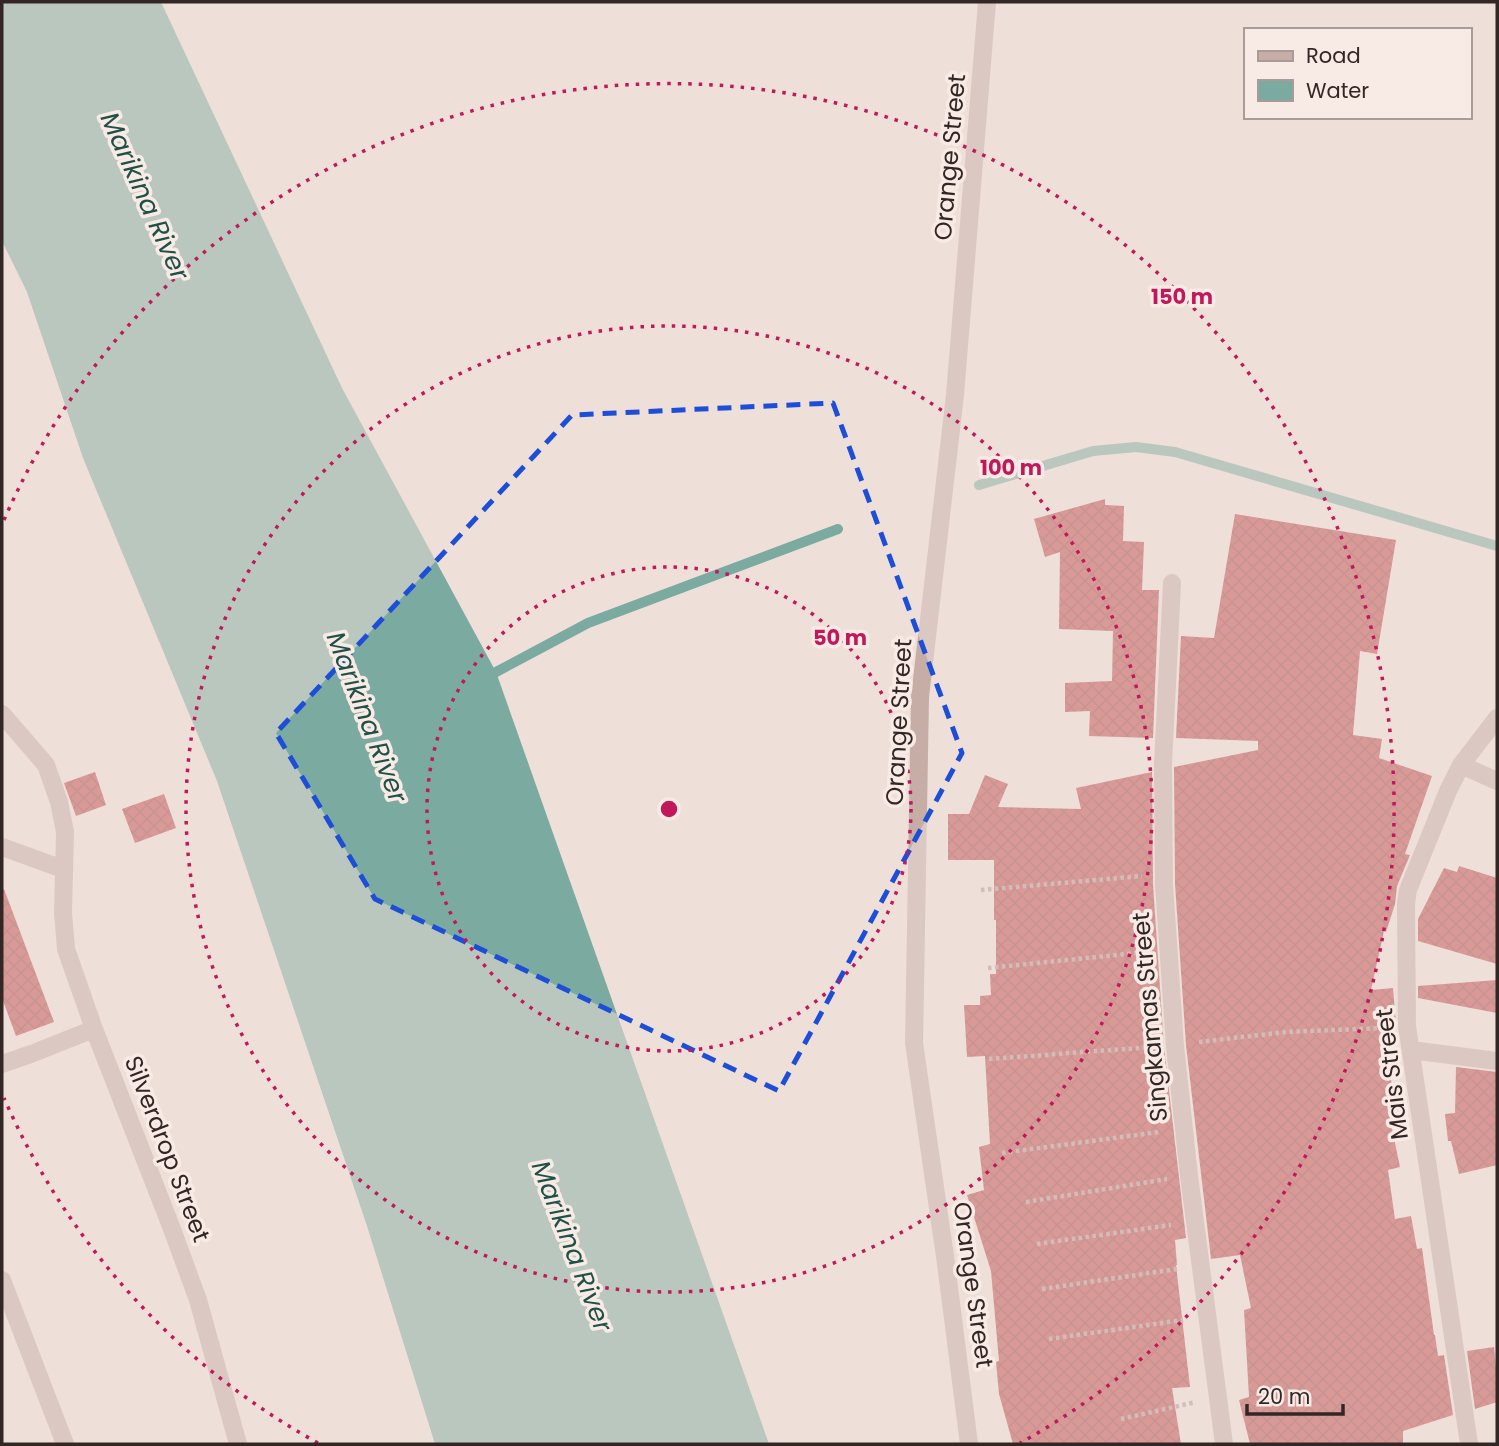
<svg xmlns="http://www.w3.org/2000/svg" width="1499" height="1446" viewBox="0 0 1499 1446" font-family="Poppins,sans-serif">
<defs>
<pattern id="building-cross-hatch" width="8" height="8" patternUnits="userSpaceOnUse" patternTransform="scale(1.75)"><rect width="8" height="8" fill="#bf4748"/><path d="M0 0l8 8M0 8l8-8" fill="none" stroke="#9c3b3c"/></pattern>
</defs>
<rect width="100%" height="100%" fill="#efdfd9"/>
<path fill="#7aaaa0" d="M 2,2 L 161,2 L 342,388 L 496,672 L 769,1444 L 435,1444 L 367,1226 L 217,781 L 83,458 L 27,292 L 2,241 Z"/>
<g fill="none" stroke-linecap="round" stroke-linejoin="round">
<path stroke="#7aaaa0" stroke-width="10" d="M 979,485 L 1093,451 L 1136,447 L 1175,452 L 1497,546
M 496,672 L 588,623 L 838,529"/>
</g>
<path fill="url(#building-cross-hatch)" d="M 1105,499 L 1105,505 L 1124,506 L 1123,541 L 1144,542 L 1142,590 L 1159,590 L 1153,738 L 1089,736 L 1090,711 L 1065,712 L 1065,683 L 1112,681 L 1113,631 L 1059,629 L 1060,552 L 1045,557 L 1034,519 Z
M 1235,514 L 1396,540 L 1377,654 L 1360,651 L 1353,735 L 1382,739 L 1379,758 L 1432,776 L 1405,854 L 1410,855 L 1397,886 L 1395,904 L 1386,932 L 1384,931 L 1371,990 L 1393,988 L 1396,1024 L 1393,1024 L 1396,1066 L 1390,1067 L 1395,1123 L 1391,1124 L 1400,1167 L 1388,1170 L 1395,1219 L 1411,1216 L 1417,1249 L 1422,1248 L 1434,1335 L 1435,1335 L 1438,1356 L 1444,1355 L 1453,1415 L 1403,1431 L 1403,1444 L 1250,1444 L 1239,1400 L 1249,1397 L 1244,1310 L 1251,1308 L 1240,1255 L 1211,1259 L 1186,1045 L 1175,884 L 1174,767 L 1258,750 L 1258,741 L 1176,738 L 1181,636 L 1214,638 Z
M 95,772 L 106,805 L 76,816 L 64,783 Z
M 1152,772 L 1153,884 L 1164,1047 L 1186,1238 L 1175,1240 L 1177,1265 L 1176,1265 L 1190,1387 L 1172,1388 L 1181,1444 L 1013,1444 L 999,1394 L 996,1362 L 999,1361 L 991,1271 L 967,1195 L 984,1190 L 979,1147 L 990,1144 L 985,1056 L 967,1057 L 964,1005 L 980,1005 L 980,996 L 991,995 L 990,974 L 996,974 L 996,920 L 994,920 L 994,860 L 948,860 L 948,814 L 969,814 L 985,775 L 1008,784 L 998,807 L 1081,809 L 1076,788 Z
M 164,794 L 176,828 L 135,843 L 122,809 Z
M 1459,866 L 1497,878 L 1497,964 L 1418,941 L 1418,919 L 1444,868 L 1457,872 Z
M 4,889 L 54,1022 L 16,1036 L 2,998 L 2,890 Z
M 1497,980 L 1497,1013 L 1418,998 L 1418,986 Z
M 1456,1067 L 1497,1072 L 1497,1165 L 1459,1174 L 1451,1141 L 1448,1141 L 1445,1114 L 1455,1113 Z
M 1494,1347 L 1497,1377 L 1497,1402 L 1475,1409 L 1467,1351 Z"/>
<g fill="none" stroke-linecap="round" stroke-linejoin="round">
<path stroke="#b29690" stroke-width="4.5" stroke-dasharray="3.5 3.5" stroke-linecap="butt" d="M 981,890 L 1142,876
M 988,968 L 1146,952
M 1199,1042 L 1286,1032 L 1382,1028
M 989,1059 L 1152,1047
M 1002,1153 L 1159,1132
M 1026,1202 L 1167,1179
M 1037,1244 L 1171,1225
M 1042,1289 L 1177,1269
M 1049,1339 L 1183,1320
M 1121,1419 L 1196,1402"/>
<path stroke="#c6ada6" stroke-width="18" d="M 1172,583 L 1163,765 L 1164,884 L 1175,1046 L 1189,1176 L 1224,1444
M 2,714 L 46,765 L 59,802 L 65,832 L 63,913 L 66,949 L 94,1029 L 172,1229 L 198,1300 L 238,1444
M 1461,765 L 1497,781
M 2,847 L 63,869
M 1411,1050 L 1497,1061
M 2,1064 L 31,1054 L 94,1029
M 2,1280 L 65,1444
M 969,1444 L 945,1256 L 914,1043 L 920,697 L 955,395 L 987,2
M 1469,1444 L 1407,1026 L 1406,904 L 1408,890 L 1448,791 L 1461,765 L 1497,718"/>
</g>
<path d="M0 0H1499V1446H0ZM 833,403 L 962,753 L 779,1091 L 375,899 L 276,733 L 572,415 Z" fill="#efdfd9" fill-opacity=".55" fill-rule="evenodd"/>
<path fill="none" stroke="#1d4ed8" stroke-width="5" stroke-dasharray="14 9" stroke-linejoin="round" d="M 833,403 L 962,753 L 779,1091 L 375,899 L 276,733 L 572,415 Z"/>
<g fill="none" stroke="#c2185b" stroke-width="3.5" stroke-dasharray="3.5 7">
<circle cx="669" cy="809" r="242"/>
<circle cx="669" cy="809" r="483"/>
<path d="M318 1443A725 725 0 0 1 4 1098M4 520A725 725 0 1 1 1020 1443"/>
</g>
<g text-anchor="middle" stroke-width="7" stroke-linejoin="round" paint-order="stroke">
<g font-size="24" fill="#332726" stroke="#f8eae4">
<text transform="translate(950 157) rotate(-85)" y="8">Orange Street</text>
<text transform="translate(899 722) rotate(-87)" y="8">Orange Street</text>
<text transform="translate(1150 1017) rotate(-95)" y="8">Singkamas Street</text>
<text transform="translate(1392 1074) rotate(-97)" y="8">Mais Street</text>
<text transform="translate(167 1149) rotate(69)" y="8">Silverdrop Street</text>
<text transform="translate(973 1285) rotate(82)" y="8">Orange Street</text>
</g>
<g font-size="26" font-style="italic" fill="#1f5148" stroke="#f8eae4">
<text transform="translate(145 196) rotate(66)" y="9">Marikina River</text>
<text transform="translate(367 717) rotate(69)" y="9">Marikina River</text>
<text transform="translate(572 1246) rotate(69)" y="9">Marikina River</text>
</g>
</g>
<circle cx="669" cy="809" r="10" fill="#c2185b" stroke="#f8eae4" stroke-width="3.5"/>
<g font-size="21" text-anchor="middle" font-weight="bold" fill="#c2185b" stroke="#f8eae4" stroke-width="7" stroke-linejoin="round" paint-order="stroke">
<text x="1182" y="304">150 m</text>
<text x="1011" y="475">100 m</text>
<text x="840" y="645">50 m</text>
</g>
<rect width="1499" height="1446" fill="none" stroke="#332726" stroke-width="7"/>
<rect x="1244" y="28" width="228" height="91" fill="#f8eae4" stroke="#a99c98" stroke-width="2"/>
<rect x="1258" y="51" width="35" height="10" fill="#c6ada6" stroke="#a99c98" stroke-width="2"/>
<text x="1306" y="63" font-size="21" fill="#332726">Road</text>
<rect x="1258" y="80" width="35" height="21" fill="#7aaaa0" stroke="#a99c98" stroke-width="2"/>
<text x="1306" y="98" font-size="21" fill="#332726">Water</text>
<path d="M1247 1404v10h96v-10" fill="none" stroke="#332726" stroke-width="3.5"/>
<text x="1258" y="1404" font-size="21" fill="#332726" stroke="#f8eae4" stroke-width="5" paint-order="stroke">20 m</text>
</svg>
